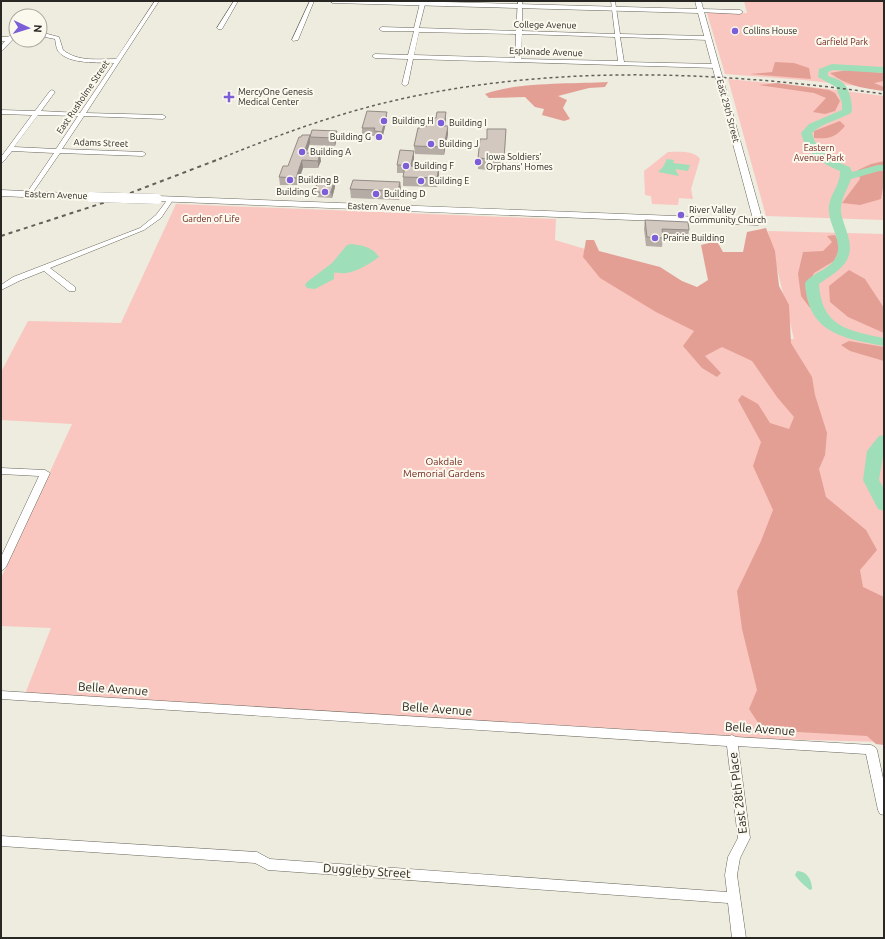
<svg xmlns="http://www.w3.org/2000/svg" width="885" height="939" viewBox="0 0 885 939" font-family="Ubuntu,sans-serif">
<rect width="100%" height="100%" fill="#eeebdf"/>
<path fill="#f9c7bf" d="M 744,1 L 884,1 L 884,89 L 803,80 L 725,74 L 707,13 L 747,13 Z
M 728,79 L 820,88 L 884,96 L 884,220 L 766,216 Z
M 668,152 C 678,152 694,150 700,159 L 691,189 L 693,199 L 679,198 L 678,205 L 652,204 L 651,196 L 645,195 L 644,171 Z
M 176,204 L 556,219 L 555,240 L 635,264 L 750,337 L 794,339 L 768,231 L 884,234 L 884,742 L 770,739 L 25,694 L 51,628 L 1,626 L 1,578 L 72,424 L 1,420 L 1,372 L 28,321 L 121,323 Z"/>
<path fill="#e49f95" d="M 775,62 L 794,63 L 809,68 L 811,79 L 750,74 L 772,72 Z
M 847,70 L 884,73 L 884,81 L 874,83 L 884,87 L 884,91 C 862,88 848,86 830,73 Z
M 608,82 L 605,87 L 589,88 L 558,96 L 567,100 L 563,108 L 570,119 L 564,121 L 542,115 L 544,109 L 535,107 L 525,97 L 489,98 L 485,94 C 516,82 573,84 608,82 Z
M 777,83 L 829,90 L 835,93 L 840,101 L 835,111 L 825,114 L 813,112 L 826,98 L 814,93 L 759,85 Z
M 840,121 L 845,126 C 835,138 829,139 814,138 L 814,131 Z
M 884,161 L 884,182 L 881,199 L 860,205 L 842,203 L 860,179 L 858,170 L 871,164 Z
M 766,228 L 775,251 L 779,286 L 789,305 L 791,343 L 812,377 L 815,395 L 827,433 L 825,455 L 819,469 L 826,497 L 866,530 L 877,550 L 860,570 L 863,587 L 884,597 L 884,745 L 876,744 L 867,736 L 763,730 L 749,709 L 757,690 L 742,629 L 737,591 L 761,541 L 773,510 L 753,466 L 761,442 L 738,400 L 742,395 L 758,404 L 770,423 L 789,429 L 794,417 L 777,397 L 752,361 L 722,347 L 705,356 L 721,373 L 717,377 L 702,368 L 683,346 L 694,331 L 656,312 L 600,278 L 583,257 L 586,240 L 594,240 L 599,251 L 660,267 L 682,281 L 697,287 L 708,280 L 701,245 L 717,241 L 723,252 L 743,252 L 747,232 Z
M 835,235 L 841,246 L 834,261 L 814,273 L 807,287 L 812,305 L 810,308 L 801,296 L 798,274 L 803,252 L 823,251 L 832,242 L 827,236 Z
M 849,270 L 865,279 L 884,308 L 884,333 L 848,317 L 830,302 L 829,286 Z
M 849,341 L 884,347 L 884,361 L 850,351 L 841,345 Z"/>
<path fill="#9edfb9" d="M 667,159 L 674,160 L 673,163 L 690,165 L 688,171 L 675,169 L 679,176 L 658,172 L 663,167 Z
M 351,244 C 361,245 373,247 379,257 C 370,264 357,271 347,273 C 343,274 338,272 334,273 L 334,279 L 315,289 L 307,288 L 305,285 L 307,282 L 332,263 L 347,245 Z
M 797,871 C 807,871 812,880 812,889 L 810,890 C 806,887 798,880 795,875 Z"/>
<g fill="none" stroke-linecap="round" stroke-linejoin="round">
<path fill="#9edfb9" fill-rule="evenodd" d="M 832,64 L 884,67 L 884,73 L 833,70 L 828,72 L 828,76 C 833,78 839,79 843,83 C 849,87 854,107 851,113 C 838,120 822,123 812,133 C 817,153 832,160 850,167 L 852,172 L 878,165 L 884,165 L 884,171 L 879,171 L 851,179 C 847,191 840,199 841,212 C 842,220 846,228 848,236 C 856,263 837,271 819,284 C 821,326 848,331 884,338 L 884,346 C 842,338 808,333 805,283 C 813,272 830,270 836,257 C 843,242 830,227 829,212 C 827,196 841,186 840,171 C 821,163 806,154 801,133 L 809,124 L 842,110 L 842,103 L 836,87 L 818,77 L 819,69 Z
M 884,435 L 884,450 L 879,480 L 884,489 L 884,511 L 878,509 L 863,480 L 867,451 L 879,436 Z"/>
<g stroke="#69665c" stroke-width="1">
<path id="street" d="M 155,1 L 159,1 L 86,113 L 163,115 L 166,117 L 163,119 L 84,116 L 62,149 L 143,152 L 146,154 L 143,156 L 60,153 L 31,195 L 27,195 L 26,194 L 54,153 L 12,151 L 3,162 L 1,163 L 1,157 L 32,115 L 1,114 L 1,110 L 35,111 L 50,91 L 52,90 L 55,92 L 41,111 L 80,113 L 114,63 C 99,62 69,65 58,51 C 56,48 56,43 55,39 L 40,36 L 40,32 L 59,37 L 63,50 C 78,62 98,59 116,59 ZM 38,115 L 78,116 L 56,149 L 14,147 Z
M 234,1 L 238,1 L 222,29 L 218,29 L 217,28 Z
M 310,1 L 314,1 L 298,40 L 293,41 L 292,40 Z
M 518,1 L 522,1 L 522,31 L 615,34 L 611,1 L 615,1 L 620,34 L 708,36 L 711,38 L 708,40 L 620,37 L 624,62 L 716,64 L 719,66 L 716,68 L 413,59 L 408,84 L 405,86 L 402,84 L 408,59 L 375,58 L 372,56 L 375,54 L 408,55 L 414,31 L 382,31 L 379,29 L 382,27 L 414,28 L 420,3 L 425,4 L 419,28 L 516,31 ZM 419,32 L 516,34 L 515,58 L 414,55 ZM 522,34 L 615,37 L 618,61 L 521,59 Z
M 701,9 L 740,10 L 743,12 L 740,14 L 699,12 L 698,11 Z
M 16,32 L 16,36 L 1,52 L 1,46 L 5,41 L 1,41 L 1,37 L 8,37 Z
M 170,198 L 173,200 L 161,218 L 144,230 L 50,268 L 75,287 L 75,291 L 69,291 L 44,271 L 19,281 L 1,290 L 1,285 L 13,277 L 140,228 L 156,215 L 168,199 Z
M 1,468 L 45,470 L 50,473 L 6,567 L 4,569 L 1,571 L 1,557 L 39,476 L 1,474 Z
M 1,691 L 729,736 L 732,735 L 736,737 L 871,745 L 875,747 L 877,750 L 884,783 L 884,815 L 880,814 L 878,810 L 866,754 L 738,746 L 750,838 L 740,858 L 737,875 L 746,938 L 732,938 L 728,903 L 268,870 L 255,863 L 1,846 L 1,836 L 257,852 L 270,859 L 727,892 L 725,875 L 728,857 L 738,838 L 727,746 L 1,699 Z"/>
</g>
<g stroke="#69665c" stroke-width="1">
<path id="secondary" d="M 330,1 L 407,1 L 697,9 L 695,1 L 701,1 L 763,222 L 758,225 L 154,201 L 153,199 L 154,197 L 157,196 L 753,219 L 698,13 L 333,3 Z
M 1,190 L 91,194 L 95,197 L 91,200 L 1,196 Z"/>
</g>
<use href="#street" fill="#fff" fill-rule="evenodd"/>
<use href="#secondary" fill="#fff" fill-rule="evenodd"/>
<path stroke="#63605a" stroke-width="1.5" stroke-dasharray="3 3" stroke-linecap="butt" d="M 219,159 C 273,137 327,117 384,103 C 548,63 718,71 884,94"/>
<path stroke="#63605a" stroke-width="2" stroke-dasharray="4 4" stroke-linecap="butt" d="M 1,236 L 112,200 L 222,158"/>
<g stroke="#69665c" stroke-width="10" stroke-linecap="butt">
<path id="secondary-bridge" d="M 91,197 L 157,199"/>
</g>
<use href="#secondary-bridge" stroke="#fff" stroke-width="10"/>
</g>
<path fill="#b5aca5" d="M 387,112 L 387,119 L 382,139 L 375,139 L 374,136 L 362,135 L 362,128 Z
M 446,120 L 445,126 L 448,134 L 444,155 L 415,154 L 414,146 L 420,128 Z
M 506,129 L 504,170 L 499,170 L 499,171 L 478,169 L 478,158 L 487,139 Z
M 312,130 L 337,139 L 335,146 L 310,145 L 310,143 L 307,153 L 321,161 L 318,168 L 303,168 L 297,185 L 280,185 L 279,177 L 288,166 L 310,136 Z
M 414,151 L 414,159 L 413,167 L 439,176 L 437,187 L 403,186 L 403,177 L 404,173 L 397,173 L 397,165 Z
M 334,182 L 335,187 L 332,198 L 315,197 L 314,192 Z
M 400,182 L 401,190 L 399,200 L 351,198 L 350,189 Z
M 645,220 L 689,230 L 688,238 L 663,238 L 662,247 L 646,246 L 644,229 Z"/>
<path fill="#938c86" d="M 387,112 L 387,119 L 382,139 L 382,132 Z
M 446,112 L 446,120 L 444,134 L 444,126 Z
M 448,126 L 448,134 L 444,155 L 444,147 Z
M 337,131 L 337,139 L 335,146 L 334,138 Z
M 310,135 L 310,143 L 304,160 L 304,153 Z
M 414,151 L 414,159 L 411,174 L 411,165 Z
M 320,153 L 321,161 L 318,168 L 318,161 Z
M 302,160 L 303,168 L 297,185 L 296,178 Z
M 439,167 L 439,176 L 437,187 L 437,178 Z
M 334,182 L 335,187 L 332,198 L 331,192 Z
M 400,182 L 401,190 L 399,200 L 398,191 Z"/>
<path fill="#d2c8c0" stroke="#938c86" d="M 367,111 L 387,112 L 382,132 L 374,131 L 375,128 L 362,128 Z
M 437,112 L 446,112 L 444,126 L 448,126 L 444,147 L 414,146 L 418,128 L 420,128 L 421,126 L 427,126 L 428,118 L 436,118 Z
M 487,129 L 506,129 L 504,159 L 499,159 L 499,160 L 478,158 L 480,139 L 487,139 Z
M 312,130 L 337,131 L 334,138 L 310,137 Z
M 302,135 L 310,135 L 304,153 L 320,153 L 318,161 L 302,160 L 296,178 L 279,177 L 283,166 L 288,166 L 299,137 L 301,137 Z
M 400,150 L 414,151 L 411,165 L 397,165 Z
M 405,166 L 439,167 L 437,178 L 403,177 Z
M 353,180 L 400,182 L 398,191 L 350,189 Z
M 318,181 L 334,182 L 331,192 L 314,192 Z
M 645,220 L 688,222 L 689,230 L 662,229 L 663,238 L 647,237 Z"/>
<g fill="#7c5ed8" stroke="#fbf8ed" stroke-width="1.5">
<circle cx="735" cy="31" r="4"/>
<path d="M227 91h4v4h4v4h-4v4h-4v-4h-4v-4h4z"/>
<circle cx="384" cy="121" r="4"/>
<circle cx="441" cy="123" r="4"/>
<circle cx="379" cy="137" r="4"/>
<circle cx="431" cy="144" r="4"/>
<circle cx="302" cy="152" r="4"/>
<circle cx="478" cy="162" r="4"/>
<circle cx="406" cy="166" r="4"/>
<circle cx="290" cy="180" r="4"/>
<circle cx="421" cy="181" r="4"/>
<circle cx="325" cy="192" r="4"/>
<circle cx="376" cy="194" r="4"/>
<circle cx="681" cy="215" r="4"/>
<circle cx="655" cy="238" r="4"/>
</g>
<g text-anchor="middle" stroke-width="4" stroke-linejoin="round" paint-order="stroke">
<g font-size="9" fill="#292723" stroke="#fbf8ed">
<text transform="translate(545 25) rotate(1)" y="3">College Avenue</text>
<text transform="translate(546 52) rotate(2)" y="3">Esplanade Avenue</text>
<text transform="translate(83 97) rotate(-56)" y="3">East Rusholme Street</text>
<text transform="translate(728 111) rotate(75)" y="3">East 29th Street</text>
<text transform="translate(101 143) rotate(2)" y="3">Adams Street</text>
<text transform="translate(56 195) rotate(2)" y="3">Eastern Avenue</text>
<text transform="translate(379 207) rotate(2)" y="3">Eastern Avenue</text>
</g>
<g font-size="9" fill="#292723" stroke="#fbf8ed" text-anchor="start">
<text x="743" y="34">Collins House</text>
<text x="238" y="95">MercyOne Genesis<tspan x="238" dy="10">Medical Center</tspan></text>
<text x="392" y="124">Building H</text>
<text x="449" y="126">Building I</text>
<text x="371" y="140" text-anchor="end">Building G</text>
<text x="439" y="147">Building J</text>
<text x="310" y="155">Building A</text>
<text x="486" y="160">Iowa Soldiers'<tspan x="486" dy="10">Orphans' Homes</tspan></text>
<text x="414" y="169">Building F</text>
<text x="298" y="183">Building B</text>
<text x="429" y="184">Building E</text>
<text x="317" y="195" text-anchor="end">Building C</text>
<text x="384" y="197">Building D</text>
<text x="689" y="213">River Valley<tspan x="689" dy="10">Community Church</tspan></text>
<text x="663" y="241">Prairie Building</text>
</g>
<g font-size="9" fill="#6f1e18" stroke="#fbf8ed">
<text x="842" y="45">Garfield Park</text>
<text x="819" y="151">Eastern<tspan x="819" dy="10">Avenue Park</tspan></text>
<text x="211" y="222">Garden of Life</text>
</g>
<g font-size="10" fill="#6f1e18" stroke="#fbf8ed">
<text x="444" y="465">Oakdale<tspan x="444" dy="12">Memorial Gardens</tspan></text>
</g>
<g font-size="12" fill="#292723" stroke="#fbf8ed">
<text transform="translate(113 689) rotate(4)" y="4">Belle Avenue</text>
<text transform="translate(437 709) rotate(4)" y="4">Belle Avenue</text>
<text transform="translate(760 729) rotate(4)" y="4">Belle Avenue</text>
<text transform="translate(738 793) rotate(-97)" y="4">East 28th Place</text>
<text transform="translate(367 871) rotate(4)" y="4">Duggleby Street</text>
</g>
</g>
<rect width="885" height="939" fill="none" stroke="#292723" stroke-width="4"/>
<g transform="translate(28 28) rotate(94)"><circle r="19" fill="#fbf8ed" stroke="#a7a49c"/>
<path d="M0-3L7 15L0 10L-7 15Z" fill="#7c5ed8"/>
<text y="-6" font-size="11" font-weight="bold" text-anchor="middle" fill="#292723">N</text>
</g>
</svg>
